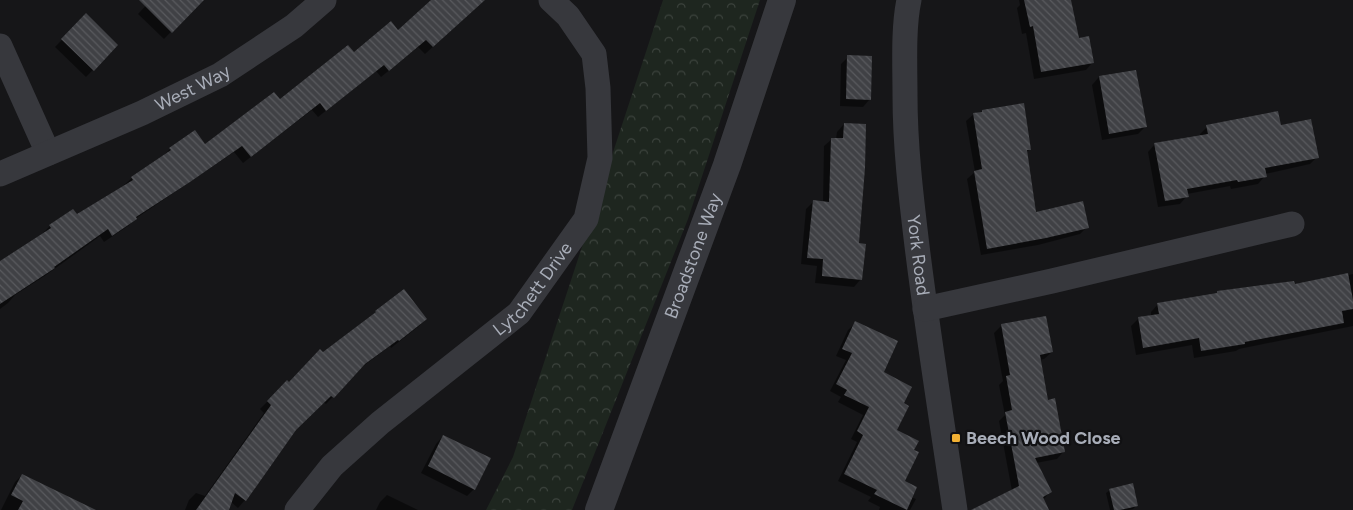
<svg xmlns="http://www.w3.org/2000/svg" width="1353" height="510" viewBox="0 0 1353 510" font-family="Figtree,sans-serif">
<defs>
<pattern id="forest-crowns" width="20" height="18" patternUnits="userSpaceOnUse" patternTransform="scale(1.25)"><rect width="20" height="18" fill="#1e261f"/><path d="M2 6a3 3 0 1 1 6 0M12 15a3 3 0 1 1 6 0" fill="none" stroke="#3c433d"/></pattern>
<pattern id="building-back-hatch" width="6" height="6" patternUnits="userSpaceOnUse" patternTransform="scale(1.25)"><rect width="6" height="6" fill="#404145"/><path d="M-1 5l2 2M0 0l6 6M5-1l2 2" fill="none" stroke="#595a5e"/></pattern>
</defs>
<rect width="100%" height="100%" fill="#161618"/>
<path fill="url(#forest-crowns)" d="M 663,0 L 760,0 L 688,219 L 572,510 L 486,510 L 513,457 Z"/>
<path fill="#0007" d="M 151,0 L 200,0 L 201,1 L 164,39 L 138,14 Z
M 433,0 L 480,0 L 457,25 L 425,54 L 418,47 L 381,77 L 376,71 L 318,117 L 312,110 L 243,163 L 234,152 L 135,219 L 128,226 L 104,242 L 100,236 L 46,275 L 15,295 L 8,303 L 0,309 L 0,266 L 42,234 L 50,226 L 73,210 L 77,216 L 125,186 L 124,185 L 132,178 L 163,156 L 170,149 L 195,132 L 205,146 L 354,54 L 398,31 Z
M 1019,0 L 1069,0 L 1078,40 L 1093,62 L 1086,70 L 1034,79 L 1026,33 L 1022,34 L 1017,8 L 1020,5 Z
M 86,15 L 117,45 L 86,77 L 55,47 Z
M 848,57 L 870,99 L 863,107 L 840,106 L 841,64 Z
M 1099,77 L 1145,127 L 1138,134 L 1102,140 L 1092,85 Z
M 983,111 L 1030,149 L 1026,153 L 1035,214 L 1087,227 L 1080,234 L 1038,245 L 981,255 L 967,179 L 975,172 L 966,121 L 974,114 L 980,113 Z
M 844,124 L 861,279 L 854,287 L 815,283 L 817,266 L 801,264 L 806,209 L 813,202 L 823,202 L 824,146 L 832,139 L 836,139 L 837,132 Z
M 1207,127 L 1280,127 L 1317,157 L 1310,164 L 1265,174 L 1265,176 L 1258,184 L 1231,189 L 1230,186 L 1187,194 L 1187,196 L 1180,204 L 1158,207 L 1148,152 L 1155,144 L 1200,136 L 1200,134 Z
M 1353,274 L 1353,326 L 1239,349 L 1236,351 L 1194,358 L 1192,345 L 1136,355 L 1131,326 L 1138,319 L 1151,316 L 1151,312 L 1158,304 L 1215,294 L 1217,293 L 1294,286 Z
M 376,312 L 426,319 L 419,326 L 391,348 L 390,346 L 358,370 L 326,404 L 323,402 L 295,429 L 245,500 L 238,508 L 231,502 L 228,510 L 185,510 L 189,500 L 196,493 L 205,496 L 264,413 L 260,409 L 287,382 L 289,384 L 323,353 L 369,319 Z
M 856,323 L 882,373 L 902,404 L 895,430 L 913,451 L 903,482 L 911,497 L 916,499 L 910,510 L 879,510 L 880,507 L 868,501 L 871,497 L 838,481 L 857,442 L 851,439 L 863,415 L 838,402 L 841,397 L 830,391 L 846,360 L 836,356 L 848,330 Z
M 1001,326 L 1052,352 L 1044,359 L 1039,360 L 1047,401 L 1064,451 L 1057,459 L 1036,463 L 1050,492 L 1043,500 L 1048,510 L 983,510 L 1012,491 L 999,421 L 1005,415 L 999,385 L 1003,381 L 994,333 Z
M 443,436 L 474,489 L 467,496 L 421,473 L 436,444 Z
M 22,475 L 79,510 L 1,510 L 15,482 Z
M 1110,490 L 1137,505 L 1133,509 L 1129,510 L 1110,510 L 1106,493 Z
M 387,495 L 418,510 L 376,510 L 380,502 Z"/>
<path fill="url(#building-back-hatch)" d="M 139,0 L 204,0 L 172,33 Z
M 431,0 L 485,0 L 433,47 L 426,40 L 389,71 L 384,65 L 326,111 L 320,103 L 251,157 L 242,146 L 190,182 L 136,217 L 137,219 L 112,236 L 108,229 L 54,267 L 55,268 L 0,304 L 0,261 L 51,228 L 49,225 L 73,209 L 77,214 L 133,180 L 131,177 L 171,150 L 169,148 L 195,130 L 205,144 L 274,92 L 280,99 L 348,45 L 354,52 L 391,21 L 398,30 Z
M 1024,0 L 1071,0 L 1079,38 L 1089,36 L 1094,63 L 1041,72 L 1033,26 L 1030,27 Z
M 86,13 L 118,45 L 94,71 L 61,39 Z
M 847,55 L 872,56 L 871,100 L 846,99 Z
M 1136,70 L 1147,127 L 1109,134 L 1099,76 Z
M 1024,103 L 1031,150 L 1027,150 L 1036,212 L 1083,201 L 1089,228 L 1046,238 L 987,249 L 974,171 L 982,169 L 973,113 L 982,112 L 982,110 Z
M 1278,111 L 1281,125 L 1311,119 L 1319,158 L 1265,168 L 1267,177 L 1238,182 L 1237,180 L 1187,189 L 1189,197 L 1165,201 L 1154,143 L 1208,134 L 1206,125 Z
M 844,123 L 866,124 L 865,168 L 859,243 L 866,244 L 862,280 L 822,276 L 823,259 L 807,258 L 813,200 L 829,202 L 831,138 L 843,138 Z
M 1348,273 L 1353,300 L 1353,309 L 1342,311 L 1344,323 L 1245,342 L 1245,344 L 1201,351 L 1199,338 L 1143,348 L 1138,317 L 1159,314 L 1157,303 L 1217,293 L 1217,291 L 1294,281 L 1295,284 Z
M 404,289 L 427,319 L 399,341 L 398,340 L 365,364 L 334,398 L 331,396 L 296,430 L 246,501 L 235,493 L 229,510 L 196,510 L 271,405 L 267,401 L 287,380 L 289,382 L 320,349 L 323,352 L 376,312 L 375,311 Z
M 1046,316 L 1053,352 L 1040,355 L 1048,400 L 1055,398 L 1065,452 L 1035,458 L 1052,492 L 1043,497 L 1049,510 L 971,510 L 1019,486 L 1005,412 L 1012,410 L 1006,376 L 1010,375 L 1001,324 Z
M 855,321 L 898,341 L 884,372 L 912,387 L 904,403 L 909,406 L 897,430 L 919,441 L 914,450 L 919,452 L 905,481 L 917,487 L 907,510 L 874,494 L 877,490 L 844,474 L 863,435 L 857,431 L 869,407 L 844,395 L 847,390 L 836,384 L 852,353 L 842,349 Z
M 443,435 L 491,458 L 475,490 L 428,466 Z
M 22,474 L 96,510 L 18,510 L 23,501 L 11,495 Z
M 1133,483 L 1138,506 L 1120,510 L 1114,510 L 1109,489 Z"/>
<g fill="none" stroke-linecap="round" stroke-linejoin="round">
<g stroke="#37383d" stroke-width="25">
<path id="s1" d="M 909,0 C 903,28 905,66 905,95 C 905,146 911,196 917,246 C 928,335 942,422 955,510"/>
<path d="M 0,46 L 48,153"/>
<path id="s2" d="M 0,174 L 142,113 L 220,75 L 294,26 L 324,0"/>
<path d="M 925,309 L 1052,281 L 1292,224"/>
<path id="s3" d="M 297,510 L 332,466 L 380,423 L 519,313 L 586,219 L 600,158 L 598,88 L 594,54 L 568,16 L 551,0"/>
</g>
<path stroke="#37383d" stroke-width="28" id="s4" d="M 599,510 L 727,165 L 782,0"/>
</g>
<rect fill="#f2b134" stroke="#111113" stroke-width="2" x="951" y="433" width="10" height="10" rx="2.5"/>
<g text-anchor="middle" stroke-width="4.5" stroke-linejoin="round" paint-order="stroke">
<g font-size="18" fill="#a8adb8" stroke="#111113">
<text dy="6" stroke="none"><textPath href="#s2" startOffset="211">West Way</textPath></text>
<text dy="6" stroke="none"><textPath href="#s4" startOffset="271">Broadstone Way</textPath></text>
<text dy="6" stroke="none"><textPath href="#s1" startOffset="256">York Road</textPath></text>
<text dy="6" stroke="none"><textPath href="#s3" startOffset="325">Lytchett Drive</textPath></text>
</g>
<g font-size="18" font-weight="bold" fill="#a8adb8" stroke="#111113" text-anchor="start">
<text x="966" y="444">Beech Wood Close</text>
</g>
</g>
</svg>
